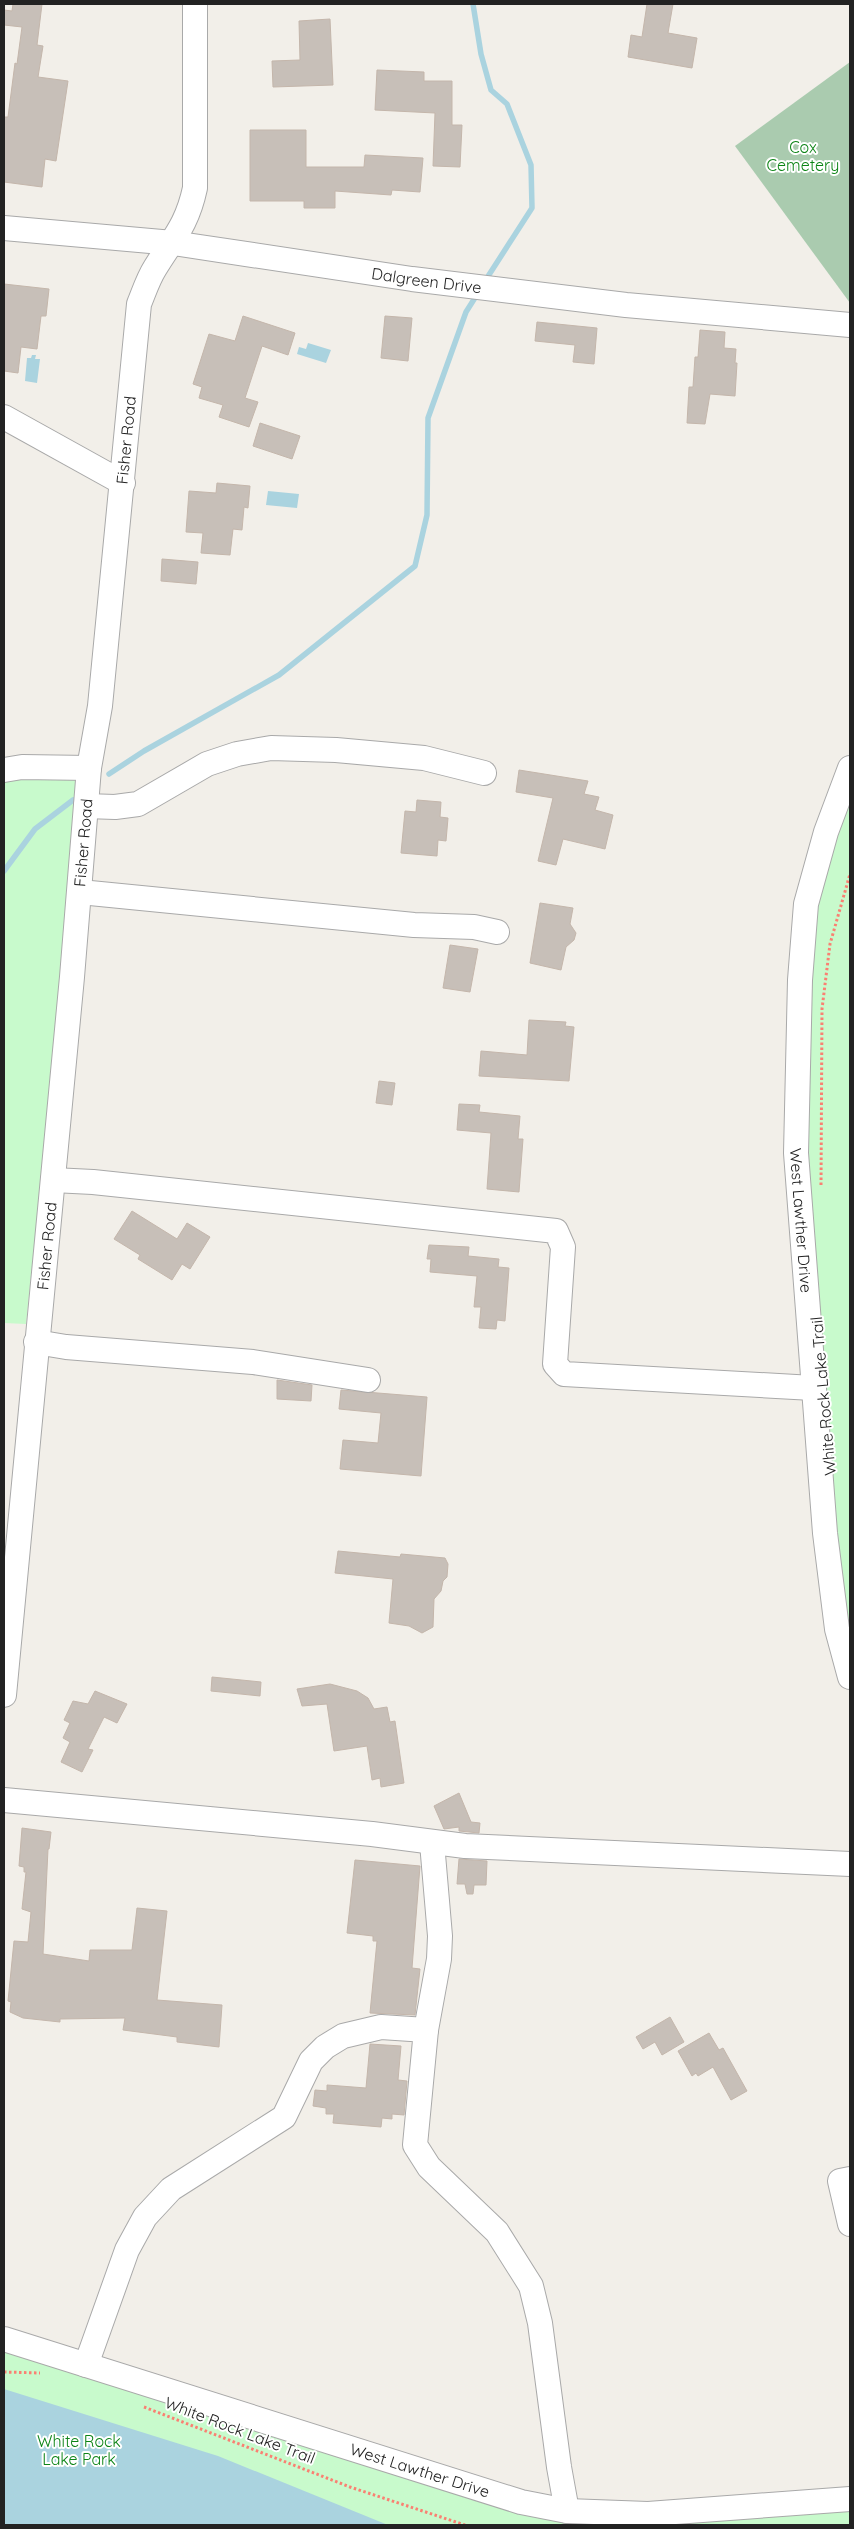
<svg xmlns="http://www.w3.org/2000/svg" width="854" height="2529" viewBox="0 0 854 2529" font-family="Quicksand,sans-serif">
<rect width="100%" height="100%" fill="#f2efe9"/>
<path fill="#aacbaf" d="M 850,62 L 850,303 L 735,146 Z"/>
<path fill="#c8facc" d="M 78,776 L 56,1037 L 26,1324 L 4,1323 L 4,779 Z
M 850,781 L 850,1650 L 844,1619 L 803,1155 L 803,1024 L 816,908 Z
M 4,2347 L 580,2521 L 631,2525 L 4,2525 Z
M 850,2509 L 850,2525 L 644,2525 L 756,2518 Z"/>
<path fill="#aad3df" d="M 308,343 L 331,350 L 326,363 L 297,354 L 299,347 L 306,349 Z
M 32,355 L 36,355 L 35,359 L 40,359 L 37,383 L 25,381 L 27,358 L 31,358 Z
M 268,491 L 299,494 L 297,508 L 266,505 Z
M 4,2389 L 218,2456 L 388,2525 L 4,2525 Z"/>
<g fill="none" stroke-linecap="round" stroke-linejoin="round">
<path stroke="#aad3df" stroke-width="5.5" d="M 473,4 L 481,54 L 491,90 L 507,104 L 531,165 L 532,208 L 485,281
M 109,774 L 144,751 L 279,675 L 415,566 L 427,515 L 428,418 L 466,312 L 478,293
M 4,871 L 35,829 L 73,800"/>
</g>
<path fill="#c7bfb8" stroke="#c4b6ab" d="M 13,4 L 42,4 L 37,45 L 43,46 L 38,77 L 68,81 L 56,161 L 45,159 L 42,187 L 4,182 L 4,117 L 8,117 L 15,63 L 17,64 L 22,27 L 4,25 L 4,10 L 12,11 Z
M 647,4 L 673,4 L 668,33 L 697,38 L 692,68 L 628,57 L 631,35 L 642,37 Z
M 330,19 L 333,85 L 273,87 L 272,61 L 300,60 L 299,21 Z
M 377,70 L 424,72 L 424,81 L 452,81 L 452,125 L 462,125 L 460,167 L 433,166 L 435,113 L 375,110 Z
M 250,130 L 306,130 L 306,167 L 364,167 L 365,155 L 423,158 L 420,192 L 392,190 L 391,195 L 335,191 L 335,208 L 304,208 L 304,201 L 250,201 Z
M 4,284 L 49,289 L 46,316 L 41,316 L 37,349 L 21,347 L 18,373 L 4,371 Z
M 243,316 L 295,333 L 288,355 L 262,346 L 245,398 L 258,402 L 249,427 L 219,417 L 223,405 L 199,398 L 202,387 L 193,384 L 209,334 L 235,341 Z
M 385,316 L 412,318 L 408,361 L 381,358 Z
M 537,322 L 597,328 L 594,364 L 573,362 L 575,345 L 535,341 Z
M 700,330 L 725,332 L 724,348 L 736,349 L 735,363 L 737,363 L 735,396 L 710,394 L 705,424 L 687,423 L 689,387 L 693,387 L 695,357 L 698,357 Z
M 260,423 L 300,436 L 292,459 L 253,446 Z
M 217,483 L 250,486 L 248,508 L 244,507 L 242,530 L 233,529 L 230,555 L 201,553 L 203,533 L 186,532 L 189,491 L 216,493 Z
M 162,559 L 198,562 L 196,584 L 161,581 Z
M 519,770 L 588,781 L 584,794 L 599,797 L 595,810 L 613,815 L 605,849 L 563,839 L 556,865 L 538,861 L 553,798 L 516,792 Z
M 417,800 L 441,802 L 440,817 L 448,818 L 446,841 L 438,840 L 437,856 L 401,853 L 405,811 L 416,812 Z
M 540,903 L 573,908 L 570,924 L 576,933 L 574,940 L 566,947 L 561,970 L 530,963 Z
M 450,945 L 478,949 L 470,992 L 443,988 Z
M 529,1020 L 566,1022 L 565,1026 L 574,1027 L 569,1081 L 479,1076 L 481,1051 L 527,1055 Z
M 379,1081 L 395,1083 L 392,1105 L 376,1103 Z
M 459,1104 L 480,1105 L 479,1112 L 520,1116 L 518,1139 L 523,1139 L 519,1192 L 487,1189 L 491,1133 L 457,1130 Z
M 132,1211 L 177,1239 L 187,1223 L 210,1237 L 190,1269 L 182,1264 L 172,1280 L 138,1259 L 140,1255 L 114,1239 Z
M 429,1245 L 469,1247 L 468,1256 L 499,1259 L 498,1267 L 509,1268 L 505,1321 L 497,1320 L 496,1329 L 479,1328 L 481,1307 L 474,1307 L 477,1276 L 430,1272 L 431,1259 L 427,1259 Z
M 277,1380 L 312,1385 L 311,1401 L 277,1399 Z
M 341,1390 L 427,1397 L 421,1476 L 340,1469 L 343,1440 L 378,1443 L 381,1413 L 339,1409 Z
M 338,1551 L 400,1557 L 401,1554 L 445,1558 L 448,1564 L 447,1577 L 443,1581 L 441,1591 L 434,1599 L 433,1627 L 422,1633 L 409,1626 L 389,1623 L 393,1579 L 335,1573 Z
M 212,1677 L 261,1682 L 260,1696 L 211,1691 Z
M 330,1684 L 357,1691 L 368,1698 L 374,1709 L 387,1707 L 390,1722 L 395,1721 L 404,1783 L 381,1787 L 380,1778 L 372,1780 L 367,1746 L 334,1751 L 327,1704 L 302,1706 L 297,1689 Z
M 95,1691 L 127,1704 L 117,1723 L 104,1717 L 88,1749 L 93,1750 L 82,1772 L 61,1762 L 70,1742 L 63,1738 L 70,1723 L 64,1720 L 73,1701 L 88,1704 Z
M 459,1793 L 471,1822 L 480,1823 L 479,1833 L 459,1831 L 459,1827 L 444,1829 L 434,1806 Z
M 22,1828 L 51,1832 L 49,1849 L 48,1849 L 43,1954 L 89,1961 L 90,1950 L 132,1950 L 137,1908 L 167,1911 L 157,2000 L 222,2005 L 219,2047 L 177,2042 L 177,2037 L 123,2030 L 125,2018 L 60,2019 L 60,2022 L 23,2018 L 10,2012 L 11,2002 L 8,2001 L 14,1941 L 28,1942 L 31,1912 L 22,1909 L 26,1872 L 24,1872 L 24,1867 L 19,1866 Z
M 459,1859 L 487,1861 L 486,1885 L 474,1885 L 473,1894 L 467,1894 L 465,1884 L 457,1884 Z
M 355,1860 L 420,1866 L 412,1968 L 420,1969 L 415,2015 L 370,2013 L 377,1941 L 373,1941 L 373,1936 L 347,1933 Z
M 670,2017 L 684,2042 L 662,2055 L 655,2042 L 643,2049 L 636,2037 Z
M 709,2033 L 719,2050 L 723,2048 L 747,2091 L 731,2100 L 713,2067 L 698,2076 L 696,2073 L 692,2076 L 678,2051 Z
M 370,2044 L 401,2046 L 398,2080 L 407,2081 L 404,2115 L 392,2114 L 392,2119 L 382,2118 L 381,2127 L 333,2123 L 334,2114 L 326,2114 L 326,2108 L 313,2106 L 315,2090 L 327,2091 L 327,2085 L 366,2088 Z"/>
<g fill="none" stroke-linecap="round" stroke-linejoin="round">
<g stroke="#a9a9a9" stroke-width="26">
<g id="minor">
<path id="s1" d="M 4,228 L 173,243 L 412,279 L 626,305 L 850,325"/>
<path d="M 4,417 L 123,483"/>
<path id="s2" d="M 850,768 L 826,832 L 806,904 L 800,980 L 796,1153 L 825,1533 L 837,1629 L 850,1677"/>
<path d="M 4,770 L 22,767 L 89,768"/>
<path d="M 86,806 L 115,807 L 138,804 L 207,764 L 237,754 L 271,748 L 336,750 L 424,758 L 484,773"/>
<path d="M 80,892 L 414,925 L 474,927 L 497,932"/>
<path d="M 53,1180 L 93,1182 L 556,1231 L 563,1247 L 555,1364 L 564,1374 L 813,1388"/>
<path d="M 36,1342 L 66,1347 L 253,1362 L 368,1380"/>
<path id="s3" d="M 4,1695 L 72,977 L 89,768 L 100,706 L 139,304 C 144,292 148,279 155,268 C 174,237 187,225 195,188 L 195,4"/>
<path d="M 4,1800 L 372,1834 L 465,1846 L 850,1864"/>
<path d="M 426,2030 L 439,1959 L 440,1936 L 432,1843"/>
<path d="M 850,2179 L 840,2181 L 850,2224"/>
<path id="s4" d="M 4,2339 L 521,2502 L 567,2511 L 648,2514 L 850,2499"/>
<path d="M 86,2365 L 127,2250 L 145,2217 L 171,2189 L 284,2117 L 311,2061 L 325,2047 L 343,2036 L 381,2027 L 426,2030 L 415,2145 L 429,2167 L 497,2232 L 531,2286 L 540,2323 L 559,2467 L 567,2511"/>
</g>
</g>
<path stroke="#fa8072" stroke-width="3" stroke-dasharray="2.5 2.5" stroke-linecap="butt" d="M 821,1185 L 822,1009 L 830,944 L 850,874
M 4,2372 L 40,2373
M 144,2407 L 350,2487 L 465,2525"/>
<use href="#minor" stroke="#fff" stroke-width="24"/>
</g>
<g text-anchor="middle" stroke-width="4" stroke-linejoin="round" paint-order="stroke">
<g font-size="16" fill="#0c8416" stroke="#fff">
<text x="803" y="153">Cox<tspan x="803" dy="18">Cemetery</tspan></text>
<text x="79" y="2447">White Rock<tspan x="79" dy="18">Lake Park</tspan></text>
</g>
<g font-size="16" fill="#222" stroke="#fff">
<text dy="6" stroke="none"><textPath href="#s1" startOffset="426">Dalgreen Drive</textPath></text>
<text dy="6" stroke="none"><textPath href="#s3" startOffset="1261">Fisher Road</textPath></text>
<text dy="6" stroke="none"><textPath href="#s3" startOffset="856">Fisher Road</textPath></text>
<text dy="6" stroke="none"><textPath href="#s2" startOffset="460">West Lawther Drive</textPath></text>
<text dy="6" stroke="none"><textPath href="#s3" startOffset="451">Fisher Road</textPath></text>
<text transform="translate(823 1396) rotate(-95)" y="6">White Rock Lake Trail</text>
<text transform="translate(240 2430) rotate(21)" y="6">White Rock Lake Trail</text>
<text dy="6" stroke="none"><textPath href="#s4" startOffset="436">West Lawther Drive</textPath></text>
</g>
</g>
<rect width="854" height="2529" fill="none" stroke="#222222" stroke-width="10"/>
</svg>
